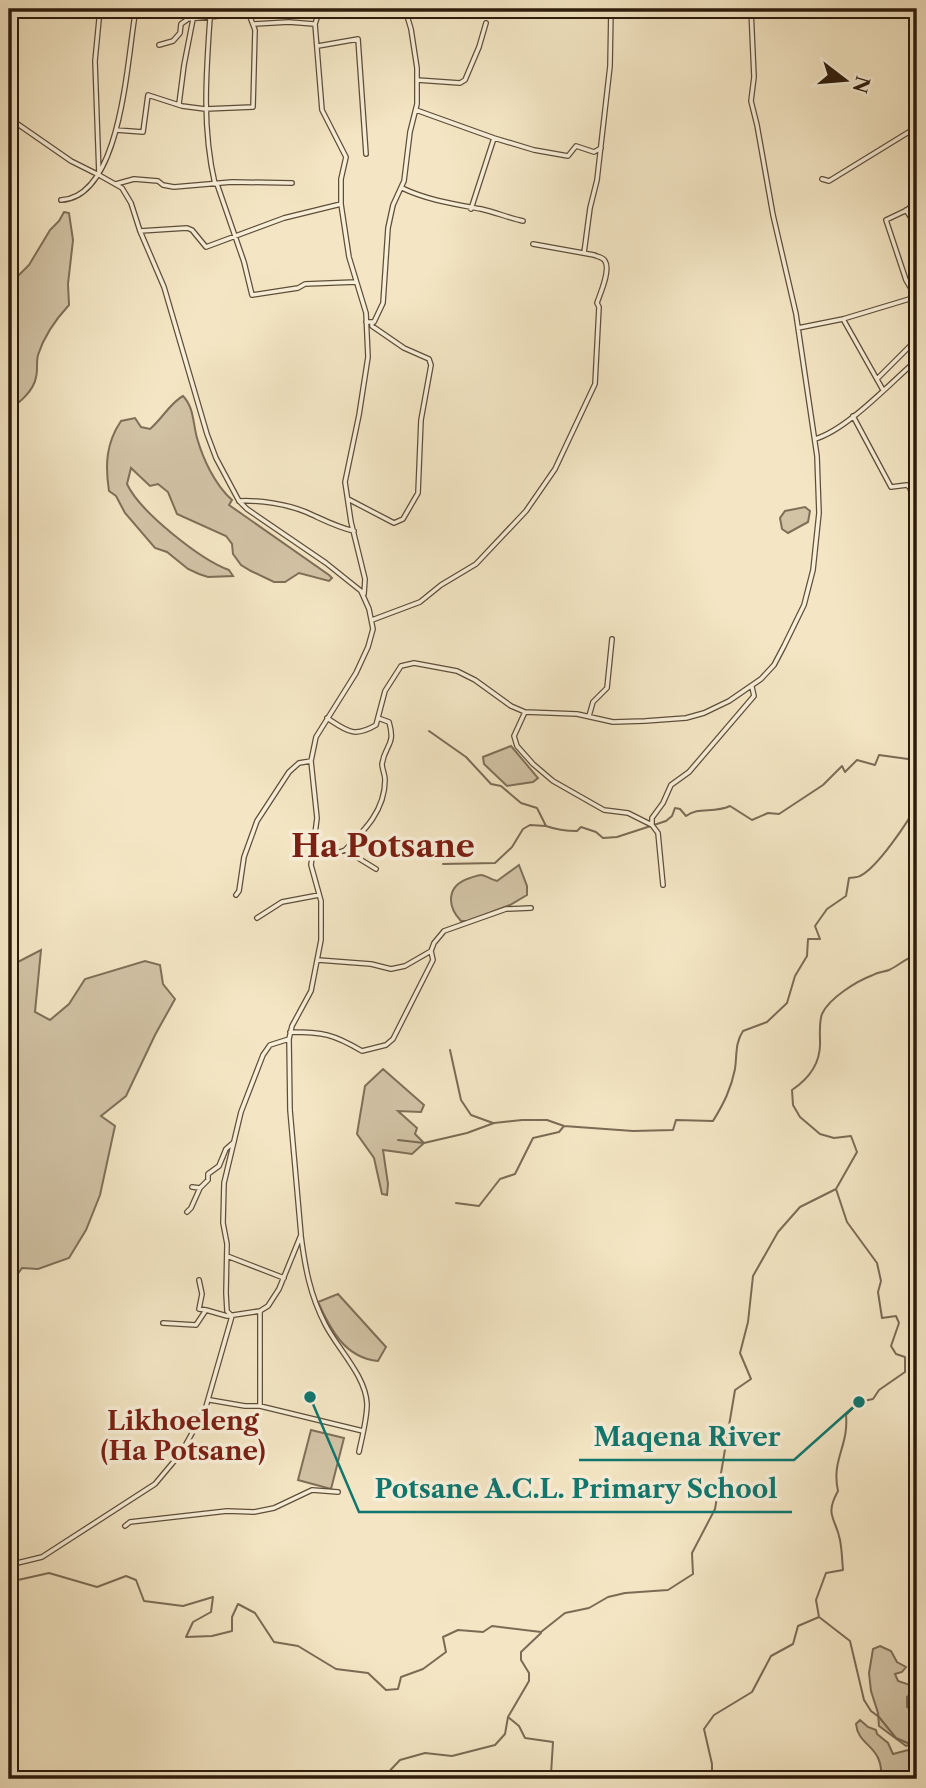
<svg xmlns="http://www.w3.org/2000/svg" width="926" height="1788" viewBox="0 0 926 1788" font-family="'Libre Caslon Text',serif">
<rect width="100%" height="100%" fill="#f4e6c4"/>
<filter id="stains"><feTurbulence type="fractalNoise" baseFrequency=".00286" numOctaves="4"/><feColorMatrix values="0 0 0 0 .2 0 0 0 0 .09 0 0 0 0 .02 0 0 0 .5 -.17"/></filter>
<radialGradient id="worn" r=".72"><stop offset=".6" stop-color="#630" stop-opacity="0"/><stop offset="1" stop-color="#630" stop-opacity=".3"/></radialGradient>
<path fill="#d2c3a5" stroke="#7f6f58" stroke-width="2" d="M 64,212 L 69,213 L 73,240 L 68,284 L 69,305 C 56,319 44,336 38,355 C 36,363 38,370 36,377 C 34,390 20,403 9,409 L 9,285 L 29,265 L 50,230 L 59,221 Z
M 183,396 C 194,407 193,424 197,438 C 203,459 215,485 232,500 L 229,505 L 329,575 L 332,578 L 329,581 L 299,573 L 285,582 L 274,582 L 251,571 L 241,565 L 233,554 L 232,544 L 226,536 L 177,514 L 168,492 L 158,484 L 150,486 L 131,468 L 127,484 C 140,512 201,560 229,570 L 233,576 L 208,577 L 199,574 L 188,569 L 167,552 L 155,548 L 125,513 L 116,496 L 109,491 C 105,465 106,443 121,421 L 135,418 L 141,427 L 150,429 C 162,419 171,402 183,396 Z
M 805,507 L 810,511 L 808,522 L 788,533 L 782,529 L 780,518 L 785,511 Z
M 511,746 L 538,778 L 533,782 L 507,786 L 484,764 L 483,757 Z
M 519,865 L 527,886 L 527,895 L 510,905 L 468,921 L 461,921 C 446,905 447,885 470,878 C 474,877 477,875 481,875 C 485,875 492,880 497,881 Z
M 41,950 L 35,1012 L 50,1020 L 69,1004 L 85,979 L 145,961 L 160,965 L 163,984 L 175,999 L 155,1035 L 126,1096 L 101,1116 L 115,1126 L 100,1195 L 86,1230 L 69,1258 L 38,1269 L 22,1268 L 9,1286 L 9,969 L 10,966 Z
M 383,1069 L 424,1105 L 421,1112 L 398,1111 L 417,1128 L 415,1134 L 424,1143 L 412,1154 L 383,1150 L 388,1184 L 387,1195 L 382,1194 L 374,1158 L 357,1134 L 365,1086 Z
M 338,1294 L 386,1347 L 378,1361 C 345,1358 330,1329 318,1302 Z
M 311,1430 L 344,1438 L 331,1489 L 298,1480 Z
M 880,1646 L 891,1651 L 897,1662 L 906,1667 L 902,1672 L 895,1674 L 898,1681 L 910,1685 L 914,1691 L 907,1697 L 907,1707 L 917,1714 L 917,1743 L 906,1746 L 879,1726 L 878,1713 L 871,1691 L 869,1673 L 873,1649 Z
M 860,1720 L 868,1727 L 876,1730 L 877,1734 L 888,1743 L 893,1754 L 908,1750 L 917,1751 L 917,1779 L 881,1779 C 884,1745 858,1747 856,1724 Z"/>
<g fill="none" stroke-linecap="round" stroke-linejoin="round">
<path stroke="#7b6b55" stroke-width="2" d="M 429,731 L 466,757 L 491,784 L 501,786 L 521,803 L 537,808 L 546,826 C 557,830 565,831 577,831 L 581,827 L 596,832 L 603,838 L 617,837 L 666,821 L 672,816 L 675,808 L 680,809 L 686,816 C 699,806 713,814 730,806 L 752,820 L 768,813 L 779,814 L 823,785 L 842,766 L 845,772 L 857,760 L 875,765 L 879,755 L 908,759 L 917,747
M 443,864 L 495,863 L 512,847 L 523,829 L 530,825 L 546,826
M 450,1050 L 461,1100 L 471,1115 L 493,1123
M 398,1140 L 424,1143 L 467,1133 L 494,1123 L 522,1120 L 547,1120 L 564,1126 L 633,1131 L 673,1130 L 676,1120 L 713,1121 C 724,1103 731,1089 735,1069 C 737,1055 735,1043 743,1031 L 767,1022 L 787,1003 L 795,976 L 807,956 L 808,939 L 820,939 L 815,926 L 827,909 L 846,896 L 849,878 C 853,877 857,878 860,876 C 877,868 909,821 917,804
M 456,1203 L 479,1206 L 500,1179 L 515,1174 L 533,1138 L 559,1132 L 564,1126
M 9,1582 L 49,1573 L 97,1587 L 126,1576 L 136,1580 L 144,1601 L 183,1606 L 213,1597 L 211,1612 L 193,1622 L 186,1637 L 212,1636 L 232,1631 L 232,1617 L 238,1604 L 255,1613 L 274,1642 L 298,1646 L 336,1669 L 368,1673 L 386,1690 L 398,1689 L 401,1677 L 423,1669 L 446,1652 L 443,1637 L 458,1630 L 483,1632 L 492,1626 L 541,1632 L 565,1613 L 589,1608 L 608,1597 L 625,1593 L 668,1590 L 693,1574 L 692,1553 L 715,1509 L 735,1390 L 751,1379 L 740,1353 L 748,1322 L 753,1276 L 778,1232 L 800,1207 L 836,1189
M 819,1617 L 850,1641 L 864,1700 L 871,1711 L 879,1717 L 896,1738 L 917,1747
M 508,1717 L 519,1726 L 525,1738 L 553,1742 L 551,1774 L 545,1779
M 382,1779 L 400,1760 L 425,1753 L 452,1756 L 495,1745 L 505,1734 L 508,1717 L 529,1681 L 529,1673 L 521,1660 L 521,1652 L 541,1633
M 712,1779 L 712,1764 L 704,1729 L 714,1715 L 752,1692 L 771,1656 L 793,1644 L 798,1626 L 819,1617 L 816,1600 L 826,1573 L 843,1570 C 842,1560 842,1550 840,1540 C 836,1518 824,1516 838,1491 C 831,1460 849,1446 846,1415 L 859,1402 L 873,1399 L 879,1390 L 905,1372 L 905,1357 L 896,1354 L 891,1346 L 899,1323 L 896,1316 L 882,1318 L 878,1292 L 881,1281 L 877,1263 L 847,1222 L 836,1189 L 857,1152 L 851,1136 L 834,1138 L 820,1134 L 800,1117 L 793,1105 L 792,1090 C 810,1078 821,1063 820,1041 C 820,1033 819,1022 822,1014 C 829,998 857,981 873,975 C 878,972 884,972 889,970 C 900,965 905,958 917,955"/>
<g stroke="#5e4e3a" stroke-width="6">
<path id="street" d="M 100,9 L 95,61 L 99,175 L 122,188 L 131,203 L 140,231 L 164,287 L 207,434 L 216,458 L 239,501 L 247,509 L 326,563 L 361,591 L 369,609 L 373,629 L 368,647 L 356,673 L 316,737 L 311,761 L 317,818 L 311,865 L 321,901 L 321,940 L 311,991 L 292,1026 L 289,1039 L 290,1110 L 301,1235 L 279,1289 L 268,1306 L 260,1311 L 227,1316 L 206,1310 L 196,1325 L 163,1323
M 320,9 L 315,24 L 322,110 L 346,157 L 341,179 L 341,204 L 349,257 L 366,313 L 368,357 L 359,415 L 345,482 L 351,522 L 365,579 L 364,594
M 210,18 C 206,74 202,129 215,184
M 254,24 L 289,22 L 314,24
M 159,45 L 173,41 L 180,33 L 181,24 L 188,19 L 249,13
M 318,46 L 358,39 L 366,154
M 417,80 L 460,83 L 465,80 L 479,47 L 486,23
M 179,104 L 184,65 L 195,9
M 416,110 L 494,138 L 534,150 L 568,156 L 576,146 L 594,152 L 601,148
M 9,118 L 71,161 L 99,175
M 116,130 L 143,132 L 148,95 L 182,106 L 205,109 L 253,107 L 255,30 L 247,9
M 911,131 L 917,141
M 822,179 L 829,181 L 917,127
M 116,184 L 134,179 L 158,181 L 163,185 L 174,187 L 232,182 L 292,183
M 217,184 L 244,262 L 252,295 L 298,288 L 305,284 L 356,282
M 402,188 C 427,200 454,204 481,209 C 495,212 509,218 523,221
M 61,200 C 123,197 127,54 136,9
M 471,209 L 494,138
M 906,210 L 917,227
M 140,231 L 187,228 L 192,230 L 206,247 L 284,218 L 341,204
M 584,253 L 590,208 L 597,180 L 610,66 L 611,9
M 916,297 L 906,280 L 886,220 L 907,210 L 917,201
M 843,319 L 883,390
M 366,322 L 374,322 L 383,303 L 388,228 L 393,205 L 404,181 L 410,132 L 417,104 L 417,68 L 411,29 L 405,9
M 798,328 L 843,319 L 916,297
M 877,379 L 917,339
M 853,416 L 891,487 L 907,485 L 910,488 L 917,513
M 815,439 C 847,430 890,383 917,360
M 348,499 L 394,523 L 403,519 L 418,493 L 421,420 L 431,365 L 429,359 L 404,348 L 372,326 L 372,322
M 239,501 C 260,500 287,504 306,512 C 322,519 336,527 354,531
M 372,620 L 420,602 L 441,585 L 476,564 L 526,511 L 555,469 L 595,384 L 599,307 L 597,303 C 600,294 611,270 605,261 C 603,257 598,257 594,255 L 533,244
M 525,712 L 514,736 L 517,746 L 533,764 L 553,781 L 604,810 L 628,813 L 652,825
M 589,716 L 593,702 L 607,688 L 612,639
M 327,718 C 347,731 354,738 376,725 L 385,691 L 401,666 L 414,663 L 457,671 L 475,680 L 511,706 L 525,712 L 577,714 L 613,722 L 645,721 L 686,718 L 704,713 L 729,701 L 761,679 L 774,665 L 784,646 L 804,605 L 813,570 L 819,513 L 817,456 L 796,314 L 773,215 L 757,125 L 751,101 L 754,77 L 751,9
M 314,849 L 340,852 L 345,850 C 365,830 385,810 385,780 C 385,774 382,769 382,764 C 385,744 396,746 389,722 L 378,718
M 345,850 L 376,869
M 663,885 L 658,833 L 652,825 L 652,818 L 663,803 L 671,785 L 689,772 L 754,696 L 752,687
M 236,895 L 239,891 L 244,857 L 257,821 L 289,772 L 299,763 L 311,761
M 257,918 L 282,902 L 319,895
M 318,960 L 371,964 L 391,969 L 405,966 L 431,951
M 290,1032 C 323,1032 333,1034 362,1051 L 386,1045 L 393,1039 L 433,960 L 431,951 L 434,943 L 444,931 L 506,909 L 531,908
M 192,1187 L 200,1188 L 208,1180 L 208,1174 L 219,1166 L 226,1149 L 234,1142
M 187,1212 L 191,1208 L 200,1188
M 301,1236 C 305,1267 310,1295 325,1324 C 337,1348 366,1376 367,1404 C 367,1419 362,1437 359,1452
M 227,1256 L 284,1278
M 199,1280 L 202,1294 L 199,1309 L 206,1310
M 210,1400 L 245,1406 L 260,1406 L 363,1431
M 260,1406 L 260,1311
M 125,1526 L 130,1522 L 227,1511 L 254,1512 L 274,1508 L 312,1490 L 338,1492
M 9,1565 L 42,1557 L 155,1484 L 181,1453 L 205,1410 L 232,1316 L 227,1311 L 226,1293 L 227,1244 L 223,1223 L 224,1183 L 241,1112 L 263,1055 L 270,1045 L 289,1039"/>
</g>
<use href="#street" stroke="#f8efd9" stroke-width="3.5"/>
</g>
<g text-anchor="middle" stroke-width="7" stroke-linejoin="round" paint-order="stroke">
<g font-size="26" font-weight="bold" fill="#7a1f14" stroke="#f8efd9">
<text x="183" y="1430">Likhoeleng<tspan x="183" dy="30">(Ha Potsane)</tspan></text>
</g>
<g font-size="32" font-weight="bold" fill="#7a1f14" stroke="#f8efd9">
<text x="383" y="857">Ha Potsane</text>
</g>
</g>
<path fill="none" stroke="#0f766e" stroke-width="2.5" d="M859 1402L794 1460H579M310 1397L359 1512H792"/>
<g fill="#0f766e" stroke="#f8efd9" stroke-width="2.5">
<circle cx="859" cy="1402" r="7"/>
<circle cx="310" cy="1397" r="7"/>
</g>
<g font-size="26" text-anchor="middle" font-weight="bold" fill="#0f766e" stroke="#f8efd9" stroke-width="7" stroke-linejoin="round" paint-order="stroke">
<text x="687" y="1446">Maqena River</text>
<text x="576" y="1498">Potsane A.C.L. Primary School</text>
</g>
<rect width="926" height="1788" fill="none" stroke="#f4e6c4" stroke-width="35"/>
<rect x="10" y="10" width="905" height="1767" fill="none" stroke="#2c1b0c" stroke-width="3.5"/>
<rect x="18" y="18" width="891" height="1753" fill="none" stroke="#2c1b0c" stroke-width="2"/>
<g transform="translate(845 80) rotate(106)" stroke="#f8efd9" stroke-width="5" paint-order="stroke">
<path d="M0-5L12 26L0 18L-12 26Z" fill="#2c1b0c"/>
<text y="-10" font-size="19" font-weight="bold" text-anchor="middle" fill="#2c1b0c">N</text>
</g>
<rect width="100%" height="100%" filter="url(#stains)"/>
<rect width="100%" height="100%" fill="url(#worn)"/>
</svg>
